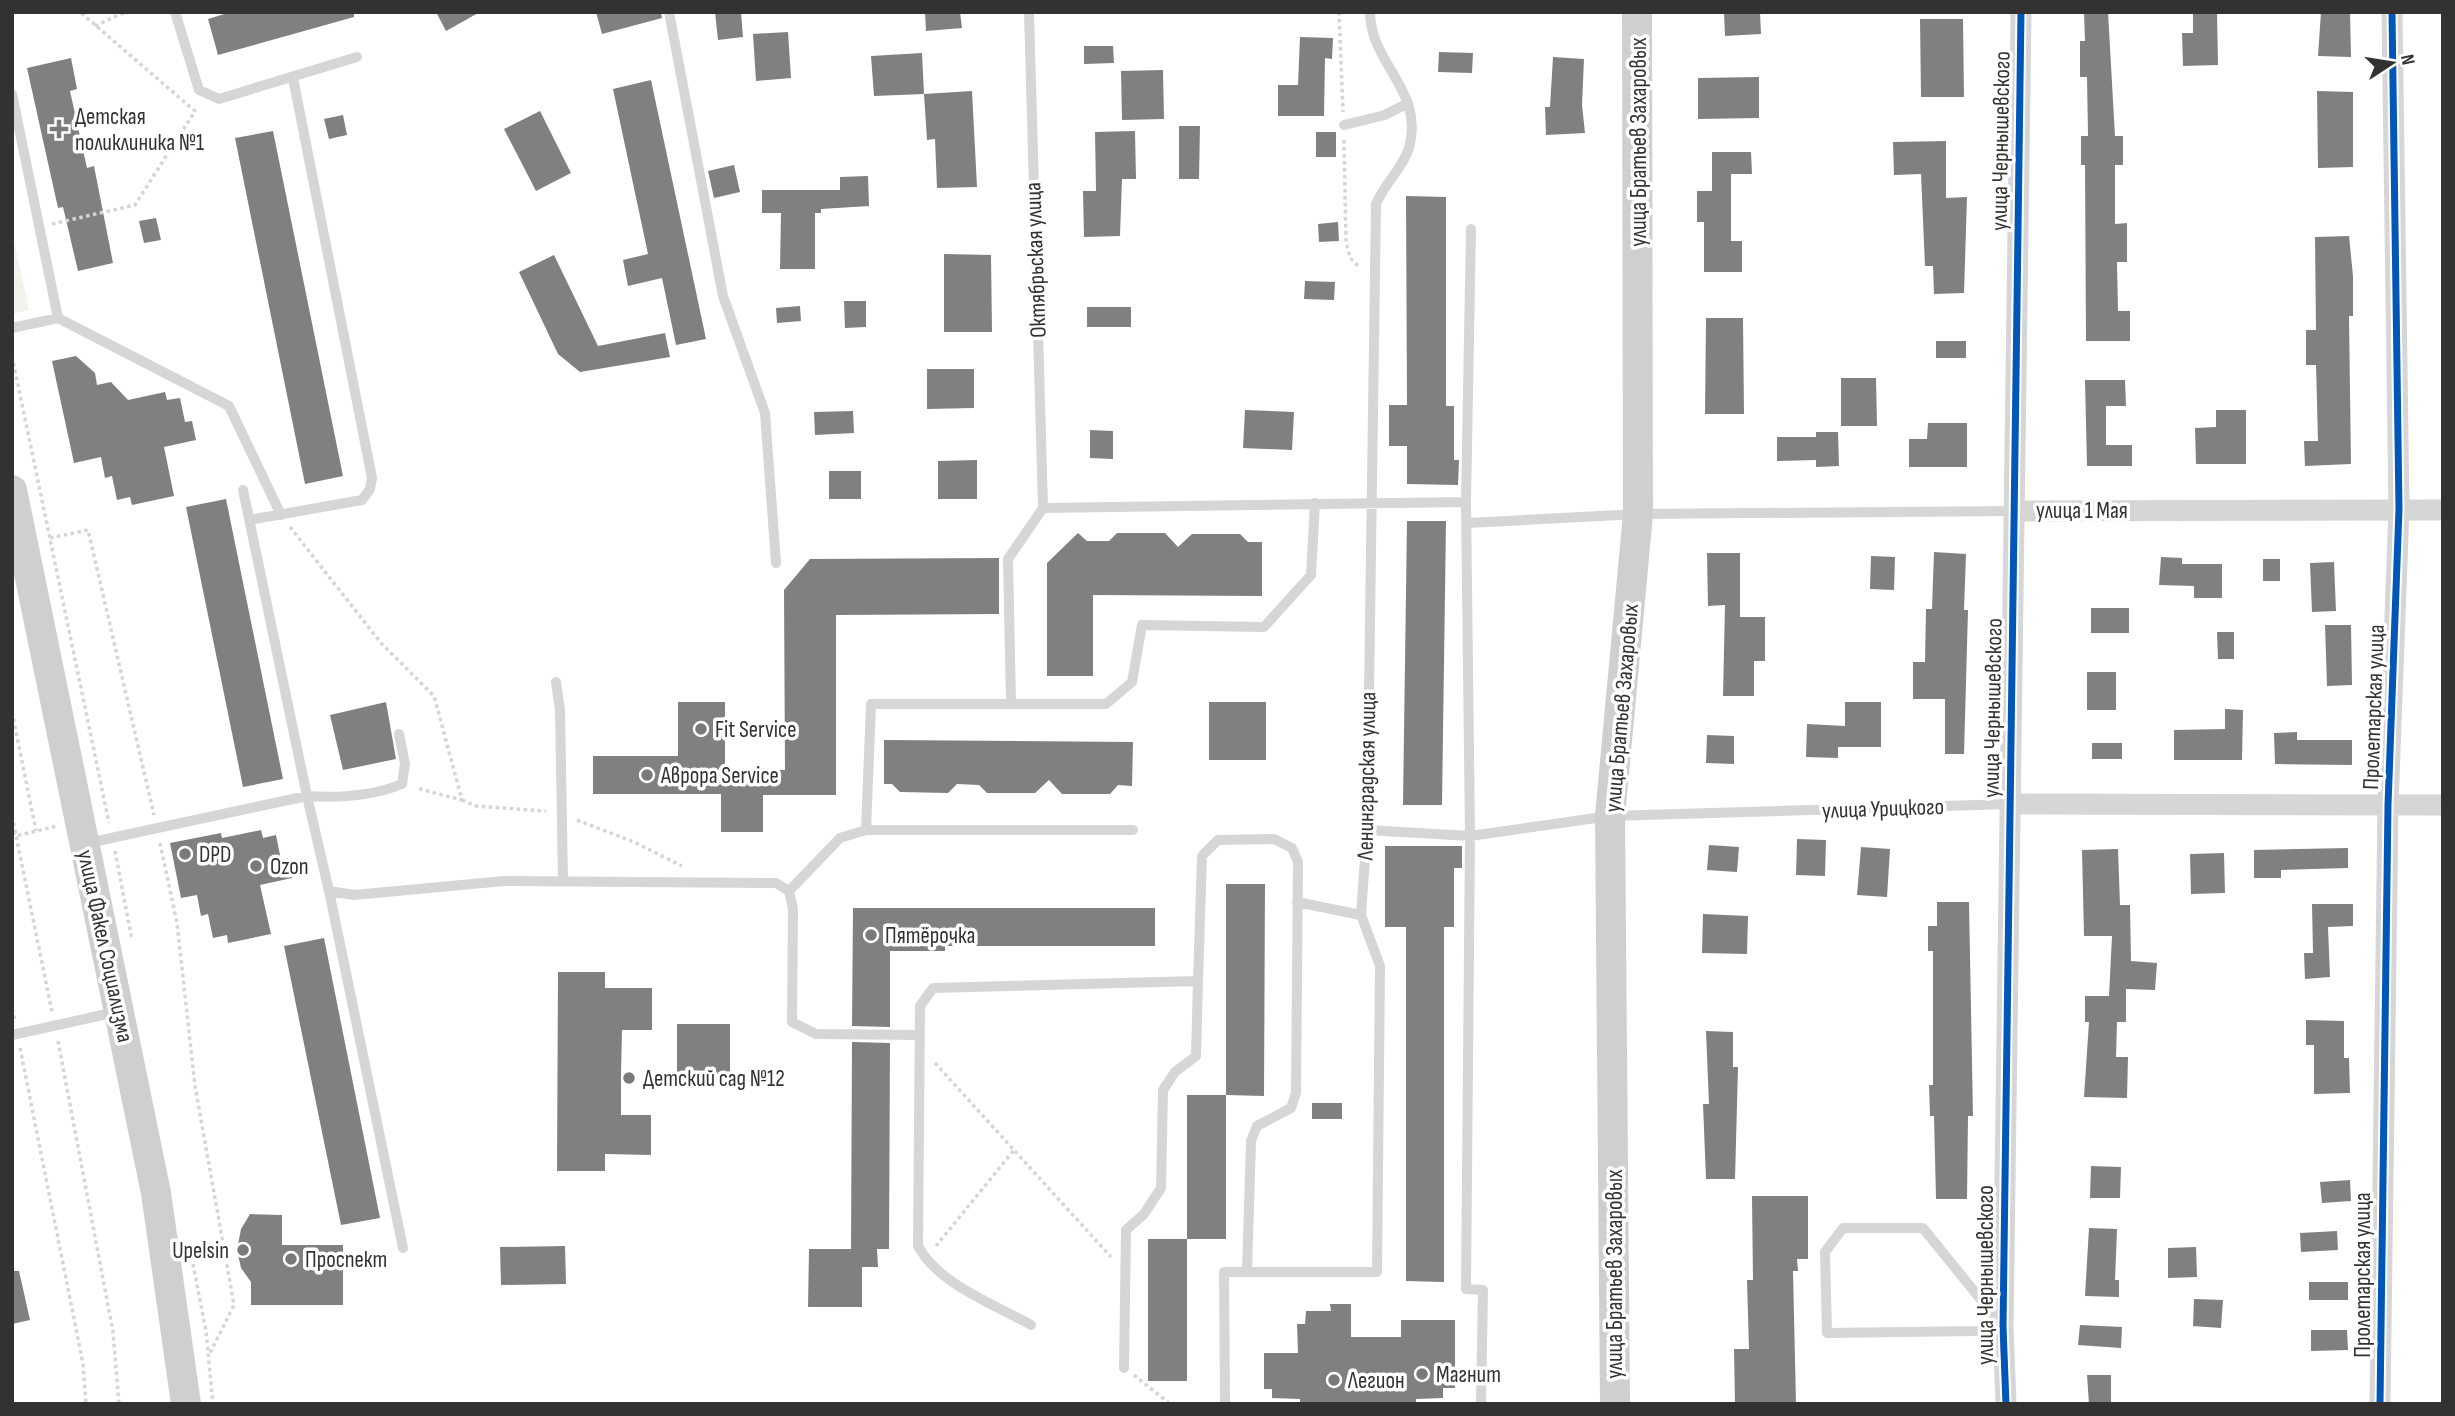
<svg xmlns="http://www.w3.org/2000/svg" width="2455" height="1416" viewBox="0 0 2455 1416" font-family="'Sofia Sans Condensed',sans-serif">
<rect width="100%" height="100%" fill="#fff"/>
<path fill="#f1f4ec" d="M 12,232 L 29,310 L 12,314 Z"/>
<path fill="#808080" d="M 231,12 L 354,12 L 354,17 L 218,55 L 208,19 Z
M 436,12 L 480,12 L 446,31 Z
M 596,12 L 661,12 L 662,18 L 602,34 Z
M 715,12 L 741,12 L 743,37 L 718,40 Z
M 925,12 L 960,12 L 962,28 L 926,31 Z
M 1724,12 L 1760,12 L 1761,34 L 1725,36 Z
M 2084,12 L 2108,12 L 2115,136 L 2123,136 L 2123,165 L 2115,165 L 2115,224 L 2127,223 L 2127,262 L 2117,262 L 2118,311 L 2130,311 L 2130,341 L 2086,341 L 2085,165 L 2081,165 L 2081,136 L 2088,136 L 2087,77 L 2080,77 L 2080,41 L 2085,41 Z
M 2193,12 L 2217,12 L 2218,65 L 2183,66 L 2182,33 L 2193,33 Z
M 2321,12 L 2350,12 L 2351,57 L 2318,56 Z
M 1920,19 L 1963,19 L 1964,97 L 1921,97 Z
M 788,32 L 791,78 L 756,81 L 753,34 Z
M 1300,37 L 1333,38 L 1332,59 L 1325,58 L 1324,116 L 1278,116 L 1278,85 L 1298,85 Z
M 1084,46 L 1113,46 L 1114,63 L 1084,64 Z
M 1439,52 L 1473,53 L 1472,73 L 1438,72 Z
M 922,53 L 924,94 L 874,96 L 871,56 Z
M 1553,57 L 1584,59 L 1582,105 L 1585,133 L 1546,135 L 1545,107 L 1550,107 Z
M 71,58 L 77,89 L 70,91 L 87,168 L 94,166 L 113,263 L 78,271 L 63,207 L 58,208 L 27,68 Z
M 1163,70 L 1164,119 L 1122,120 L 1121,71 Z
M 1759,77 L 1759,118 L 1698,119 L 1698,78 Z
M 651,80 L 706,339 L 676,345 L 662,278 L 628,286 L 623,260 L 648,254 L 613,89 Z
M 972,91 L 977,187 L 937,188 L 935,139 L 927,140 L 924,94 Z
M 2317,91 L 2353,92 L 2353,167 L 2318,168 Z
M 540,111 L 571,173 L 536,191 L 504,129 Z
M 343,115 L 347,135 L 329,139 L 324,119 Z
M 1179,126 L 1200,126 L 1199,179 L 1179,179 Z
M 273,131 L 343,476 L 305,484 L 235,138 Z
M 1135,131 L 1136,179 L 1122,179 L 1120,236 L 1084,237 L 1083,191 L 1096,191 L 1095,132 Z
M 1316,132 L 1336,132 L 1336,157 L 1316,157 Z
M 1946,141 L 1946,198 L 1967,197 L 1964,293 L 1934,294 L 1933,266 L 1925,266 L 1921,174 L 1894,175 L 1893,142 Z
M 1712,152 L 1751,152 L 1752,174 L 1731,174 L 1731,241 L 1742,241 L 1742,272 L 1704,272 L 1704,222 L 1697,222 L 1697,191 L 1712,191 Z
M 734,165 L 740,192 L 714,198 L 708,171 Z
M 868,176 L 869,206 L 821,209 L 821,213 L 815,213 L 815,269 L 780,269 L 781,213 L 762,213 L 762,190 L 840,190 L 840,177 Z
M 1406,196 L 1446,197 L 1446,406 L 1454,406 L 1454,460 L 1459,460 L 1458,485 L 1407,484 L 1407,446 L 1389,446 L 1389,405 L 1407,405 Z
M 156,218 L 161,240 L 144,243 L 139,221 Z
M 1338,222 L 1339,241 L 1319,242 L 1318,224 Z
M 2349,236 L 2353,276 L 2353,316 L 2349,316 L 2351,464 L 2305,466 L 2304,441 L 2318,441 L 2316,365 L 2306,365 L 2306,330 L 2316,330 L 2315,237 Z
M 944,254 L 991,255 L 992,332 L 944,332 Z
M 554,255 L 598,346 L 665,333 L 670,357 L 580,372 L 558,354 L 519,272 Z
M 1305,281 L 1335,282 L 1334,300 L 1304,299 Z
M 844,301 L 866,301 L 866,327 L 845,328 Z
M 800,306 L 801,321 L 777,323 L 776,308 Z
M 1087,307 L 1131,307 L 1131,327 L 1087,327 Z
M 1706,318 L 1743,318 L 1744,414 L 1705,414 Z
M 1936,341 L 1966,341 L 1966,358 L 1936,358 Z
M 76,356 L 95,373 L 97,385 L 111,382 L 128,400 L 165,392 L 167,400 L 180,398 L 185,422 L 192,421 L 196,440 L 164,447 L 174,496 L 132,505 L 130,497 L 117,500 L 112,476 L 105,478 L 101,457 L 74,463 L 52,361 Z
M 927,369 L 974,369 L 974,408 L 927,409 Z
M 1841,378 L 1876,378 L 1877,426 L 1841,426 Z
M 2085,380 L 2125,380 L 2126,406 L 2106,406 L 2106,445 L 2132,445 L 2132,466 L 2087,466 Z
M 1245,410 L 1294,412 L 1292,450 L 1243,448 Z
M 2216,410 L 2246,410 L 2246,464 L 2196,464 L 2195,428 L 2216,427 Z
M 853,411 L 854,433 L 815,435 L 814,412 Z
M 1928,423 L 1967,423 L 1967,467 L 1909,467 L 1909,439 L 1927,439 Z
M 1090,430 L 1113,431 L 1113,459 L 1090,458 Z
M 1816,432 L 1838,432 L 1839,466 L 1816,467 L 1816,460 L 1777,461 L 1777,437 L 1816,437 Z
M 977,460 L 977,499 L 938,499 L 938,461 Z
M 829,471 L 861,471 L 861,499 L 829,499 Z
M 226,499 L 283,779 L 243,787 L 186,507 Z
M 1407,521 L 1446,521 L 1442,805 L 1403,805 Z
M 1078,533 L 1087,541 L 1109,541 L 1117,533 L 1165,533 L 1178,547 L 1192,534 L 1240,534 L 1248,542 L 1262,542 L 1262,596 L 1093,595 L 1093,676 L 1047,676 L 1047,563 Z
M 1934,552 L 1966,554 L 1964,610 L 1968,610 L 1964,754 L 1945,754 L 1945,699 L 1913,699 L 1913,662 L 1925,662 L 1926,609 L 1932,609 Z
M 1707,553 L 1740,553 L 1740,617 L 1765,617 L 1765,661 L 1754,661 L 1754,696 L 1723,696 L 1725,605 L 1708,606 Z
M 1871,556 L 1895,557 L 1894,590 L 1870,589 Z
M 2161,557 L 2182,558 L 2182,564 L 2222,564 L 2222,598 L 2194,598 L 2194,586 L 2159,585 Z
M 999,558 L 999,614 L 836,615 L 836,795 L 763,795 L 763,832 L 721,832 L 721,794 L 593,794 L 593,756 L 678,756 L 678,702 L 725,702 L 725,769 L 785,770 L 784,590 L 810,559 Z
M 2263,559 L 2280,559 L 2280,581 L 2263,581 Z
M 2334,562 L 2336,611 L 2312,612 L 2310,563 Z
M 2091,608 L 2129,608 L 2129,633 L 2091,633 Z
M 2325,625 L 2351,625 L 2352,685 L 2327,686 Z
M 2217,632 L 2234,632 L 2234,659 L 2218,659 Z
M 2087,672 L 2116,672 L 2116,710 L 2087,710 Z
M 386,702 L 396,759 L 343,770 L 330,715 Z
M 1209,702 L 1266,702 L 1266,760 L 1209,760 Z
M 1845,702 L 1881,702 L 1881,747 L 1838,747 L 1838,758 L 1806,757 L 1807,724 L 1845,726 Z
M 2225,709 L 2243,710 L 2242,760 L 2174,760 L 2174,730 L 2225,729 Z
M 2297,732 L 2297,740 L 2352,740 L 2352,765 L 2275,764 L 2274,733 Z
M 1707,735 L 1734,736 L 1734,764 L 1706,763 Z
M 884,740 L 1133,742 L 1132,786 L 1118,785 L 1110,794 L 1062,794 L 1049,780 L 1035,793 L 987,793 L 979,785 L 957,784 L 948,793 L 900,792 L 892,784 L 884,784 Z
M 2092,743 L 2122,743 L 2122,759 L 2092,759 Z
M 261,830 L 263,838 L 276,835 L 281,860 L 288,858 L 292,878 L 260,885 L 271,934 L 228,943 L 227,935 L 213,938 L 208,914 L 201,916 L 197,895 L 181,898 L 170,843 L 221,833 L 222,838 Z
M 1797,839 L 1826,840 L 1825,876 L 1796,875 Z
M 1709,845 L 1739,847 L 1737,872 L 1707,870 Z
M 1385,846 L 1462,846 L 1462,868 L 1454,868 L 1454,927 L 1444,927 L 1444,1282 L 1406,1281 L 1406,927 L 1385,927 Z
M 1861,847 L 1890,849 L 1887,897 L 1857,895 Z
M 2348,848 L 2348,868 L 2281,870 L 2281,878 L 2254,878 L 2254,850 Z
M 2118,849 L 2120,905 L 2130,905 L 2131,961 L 2157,963 L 2155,990 L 2126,989 L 2126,1022 L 2117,1022 L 2116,1057 L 2128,1057 L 2127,1098 L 2084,1097 L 2089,1022 L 2085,1022 L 2085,996 L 2109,996 L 2112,936 L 2084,936 L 2082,850 Z
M 2224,853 L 2225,893 L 2191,894 L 2190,854 Z
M 1226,884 L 1265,884 L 1264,1096 L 1226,1095 Z
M 1937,902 L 1969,902 L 1973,1116 L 1968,1116 L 1967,1199 L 1936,1199 L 1934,1116 L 1930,1116 L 1929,1085 L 1933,1085 L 1933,951 L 1928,951 L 1928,926 L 1937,926 Z
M 2312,904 L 2353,904 L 2353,926 L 2328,927 L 2330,977 L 2305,979 L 2304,953 L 2313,953 Z
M 853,908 L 1155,908 L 1155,946 L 945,946 L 945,951 L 890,951 L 890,1027 L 852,1026 Z
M 1703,914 L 1748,916 L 1747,954 L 1702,953 Z
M 324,938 L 380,1218 L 341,1225 L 284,946 Z
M 558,972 L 605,972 L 605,988 L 652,988 L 652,1030 L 622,1030 L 621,1074 L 621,1115 L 651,1115 L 651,1155 L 605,1154 L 605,1171 L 557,1171 Z
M 2306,1020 L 2344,1021 L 2344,1058 L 2349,1058 L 2350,1093 L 2314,1094 L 2314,1045 L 2306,1045 Z
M 677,1024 L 730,1024 L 730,1085 L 677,1085 Z
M 1706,1031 L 1733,1032 L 1733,1067 L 1738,1067 L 1735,1179 L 1706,1179 L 1703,1104 L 1709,1104 Z
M 852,1042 L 890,1043 L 889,1249 L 877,1249 L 878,1267 L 862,1267 L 862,1307 L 808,1307 L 809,1249 L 851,1249 Z
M 1187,1095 L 1226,1095 L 1226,1239 L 1187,1239 Z
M 1312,1103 L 1342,1103 L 1342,1119 L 1312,1119 Z
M 2091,1166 L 2121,1167 L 2120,1198 L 2090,1198 Z
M 2350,1180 L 2351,1201 L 2322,1203 L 2320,1182 Z
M 1752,1196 L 1808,1196 L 1808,1259 L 1797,1259 L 1798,1271 L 1793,1271 L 1796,1404 L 1735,1404 L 1734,1349 L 1749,1349 L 1747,1280 L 1753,1280 Z
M 250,1214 L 282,1215 L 282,1245 L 343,1245 L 343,1305 L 251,1305 L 251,1282 L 241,1268 L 237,1250 L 241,1229 Z
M 2089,1228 L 2117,1229 L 2115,1280 L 2119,1280 L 2119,1297 L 2085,1296 Z
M 2337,1231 L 2338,1250 L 2301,1252 L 2300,1233 Z
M 1148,1239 L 1187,1239 L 1187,1381 L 1148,1381 Z
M 565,1246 L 566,1284 L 501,1285 L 500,1247 Z
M 2196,1247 L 2197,1277 L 2168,1278 L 2168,1248 Z
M 12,1271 L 19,1271 L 30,1320 L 12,1324 Z
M 2309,1282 L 2348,1282 L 2348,1300 L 2309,1300 Z
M 2194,1299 L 2223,1300 L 2221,1328 L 2193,1326 Z
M 1330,1304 L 1351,1304 L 1351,1337 L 1401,1337 L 1401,1320 L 1455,1320 L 1455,1388 L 1443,1388 L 1443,1398 L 1416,1399 L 1416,1404 L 1300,1404 L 1300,1399 L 1272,1398 L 1272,1389 L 1264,1389 L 1264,1353 L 1298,1353 L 1297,1324 L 1305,1324 L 1306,1311 L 1331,1311 Z
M 2080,1325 L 2122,1327 L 2121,1348 L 2078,1345 Z
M 2311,1330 L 2347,1330 L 2348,1350 L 2311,1351 Z
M 2087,1375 L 2111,1375 L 2111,1404 L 2089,1404 Z"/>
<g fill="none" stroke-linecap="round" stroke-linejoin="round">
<path stroke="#d5d5d5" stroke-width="3.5" stroke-dasharray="3.5 3.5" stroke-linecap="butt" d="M 1339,12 L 1343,112
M 12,13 L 15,12
M 95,26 L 125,12
M 1344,140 L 1346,242 L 1350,258 L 1360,268
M 52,224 L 135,205 L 195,111 L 80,12
M 12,356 L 109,823
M 290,527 L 381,643 L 434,696 L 462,800 L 416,788
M 50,538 L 88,530 L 154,815
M 12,712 L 36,831
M 462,800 L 476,806 L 546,811
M 12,816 L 52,1012
M 577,820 L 634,842 L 682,866
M 12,833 L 16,836 L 57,826
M 160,843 L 177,923 L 195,1086 L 234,1305 L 209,1355
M 115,851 L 132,940
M 12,1009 L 15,1020
M 58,1041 L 113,1332 L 119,1404
M 20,1048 L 83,1364 L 86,1404
M 935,1063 L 1111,1257
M 936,1246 L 1014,1150
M 193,1264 L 206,1331 L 213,1404
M 1134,1375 L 1170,1404"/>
<path stroke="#d6d6d6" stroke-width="10" d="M 175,12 L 199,90 L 219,99 L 357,57
M 669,12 L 723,296 L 765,413 L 776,563
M 1029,12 L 1043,508
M 12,94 L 58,318
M 1344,125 L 1385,115 L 1408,103
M 12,328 L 58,318 L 229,406 L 281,515
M 243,490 L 307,796 C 337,798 373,796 402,784 L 405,764 L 399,734
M 1466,502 L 1470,836 L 1466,1289 L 1483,1290 L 1481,1404
M 1043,508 L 1466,502 L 1471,229
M 1043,508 L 1008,559 L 1011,704 L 1106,704 L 1132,682 L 1142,625 L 1264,627 L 1311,575 L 1315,503
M 249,520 L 362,500 L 370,489 L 372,478 L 293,78
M 1467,523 L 1638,514 L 2014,511
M 556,682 L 560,710 L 563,881
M 1011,704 L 871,704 L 866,830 L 1133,830
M 1367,830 L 1470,836 L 1610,816 L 2010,804
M 88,843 L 307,796 L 329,891 L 354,895 L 504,881 L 776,883 L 789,891 L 793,909 L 792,1022 L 816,1034 L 920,1035
M 329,891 L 403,1248
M 789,891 L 840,838 L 866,830
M 1297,902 L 1361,915
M 12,1035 L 116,1012
M 1843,1228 L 1923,1228 L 2003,1327 L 1979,1331 L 1827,1333 L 1825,1252 Z
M 1031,1325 C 994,1304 938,1284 918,1246 L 920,1006 L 933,988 L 1198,981 L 1202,856 L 1218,840 L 1274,839 L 1292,848 L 1298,862 L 1296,1093 L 1291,1108 L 1257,1126 L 1251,1141 L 1247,1272
M 1124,1368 L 1126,1230 L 1144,1214 L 1161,1188 L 1163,1090 L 1175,1072 L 1196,1056 L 1198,981
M 1225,1404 L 1224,1272 L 1377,1272 L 1380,966 L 1361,915 L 1367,830 L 1376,204 C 1384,184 1403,168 1409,148 C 1425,90 1370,64 1370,12"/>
<path stroke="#d6d6d6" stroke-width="21" d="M 2014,511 L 2443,510
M 2010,804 L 2443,805
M 2006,1404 L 2003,1327 L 2021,12
M 2380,1404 L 2388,805 L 2399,509 L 2392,12"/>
<path stroke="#cfcfcf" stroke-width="30" d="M 12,490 L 156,1193 L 186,1404
M 1615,1404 L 1610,816 L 1638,514 L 1637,12"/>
<g stroke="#fff" stroke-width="11">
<path id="cycleway" d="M 2006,1404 L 2003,1327 L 2021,12
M 2380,1404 L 2388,805 L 2399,509 L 2392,12"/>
</g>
<use href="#cycleway" stroke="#0057b8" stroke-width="7"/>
</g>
<g fill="#7a7a7a" stroke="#fff" stroke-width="2.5">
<path d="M55.5 118.5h7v7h7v7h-7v7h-7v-7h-7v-7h7z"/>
<circle cx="701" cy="729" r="7"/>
<circle cx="647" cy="775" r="7"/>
<circle cx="185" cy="854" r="7"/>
<circle cx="256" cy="866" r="7"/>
<circle cx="871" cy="935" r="7"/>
<circle cx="629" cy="1078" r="7"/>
<circle cx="243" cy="1250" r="7"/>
<circle cx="291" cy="1259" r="7"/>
<circle cx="1422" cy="1374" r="7"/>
<circle cx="1334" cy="1380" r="7"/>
</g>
<g text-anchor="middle" stroke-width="7" stroke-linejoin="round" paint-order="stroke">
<g font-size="23" fill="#323232" stroke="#fff" text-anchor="start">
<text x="75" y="124">Детская<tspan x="75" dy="26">поликлиника №1</tspan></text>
<text x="715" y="737">Fit Service</text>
<text x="661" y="783">Аврора Service</text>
<text x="199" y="862">DPD</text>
<text x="270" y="874">Ozon</text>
<text x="885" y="943">Пятёрочка</text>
<text x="643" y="1086">Детский сад №12</text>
<text x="229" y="1258" text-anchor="end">Upelsin</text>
<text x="305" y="1267">Проспект</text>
<text x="1436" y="1382">Магнит</text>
<text x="1348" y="1388">Легион</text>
</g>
<g font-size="23" fill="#323232" stroke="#fff">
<text transform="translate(2000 141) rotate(-89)" y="8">улица Чернышевского</text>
<text transform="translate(1638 142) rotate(-90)" y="8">улица Братьев Захаровых</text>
<text transform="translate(1035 260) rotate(-92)" y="8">Октябрьская улица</text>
<text x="2082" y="518">улица 1 Мая</text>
<text transform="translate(2373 707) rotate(-88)" y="8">Пролетарская улица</text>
<text transform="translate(1621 708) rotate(-85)" y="8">улица Братьев Захаровых</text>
<text transform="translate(1992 708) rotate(-89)" y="8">улица Чернышевского</text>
<text transform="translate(1366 776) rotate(-89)" y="8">Ленинградская улица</text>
<text transform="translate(1883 808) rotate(-2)" y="8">улица Урицкого</text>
<text transform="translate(106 946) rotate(78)" y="8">улица Факел Социализма</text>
<text transform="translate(1614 1274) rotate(-90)" y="8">улица Братьев Захаровых</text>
<text transform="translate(1985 1275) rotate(-90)" y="8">улица Чернышевского</text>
<text transform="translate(2362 1275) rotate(-90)" y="8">Пролетарская улица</text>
</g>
</g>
<rect width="2455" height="1416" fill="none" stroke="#323232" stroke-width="28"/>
<g transform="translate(2392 63) rotate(78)" stroke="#ffffff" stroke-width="5" paint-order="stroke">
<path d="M0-5L12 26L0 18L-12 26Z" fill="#323232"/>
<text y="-10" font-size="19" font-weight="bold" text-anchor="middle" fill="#323232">N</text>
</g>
</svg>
